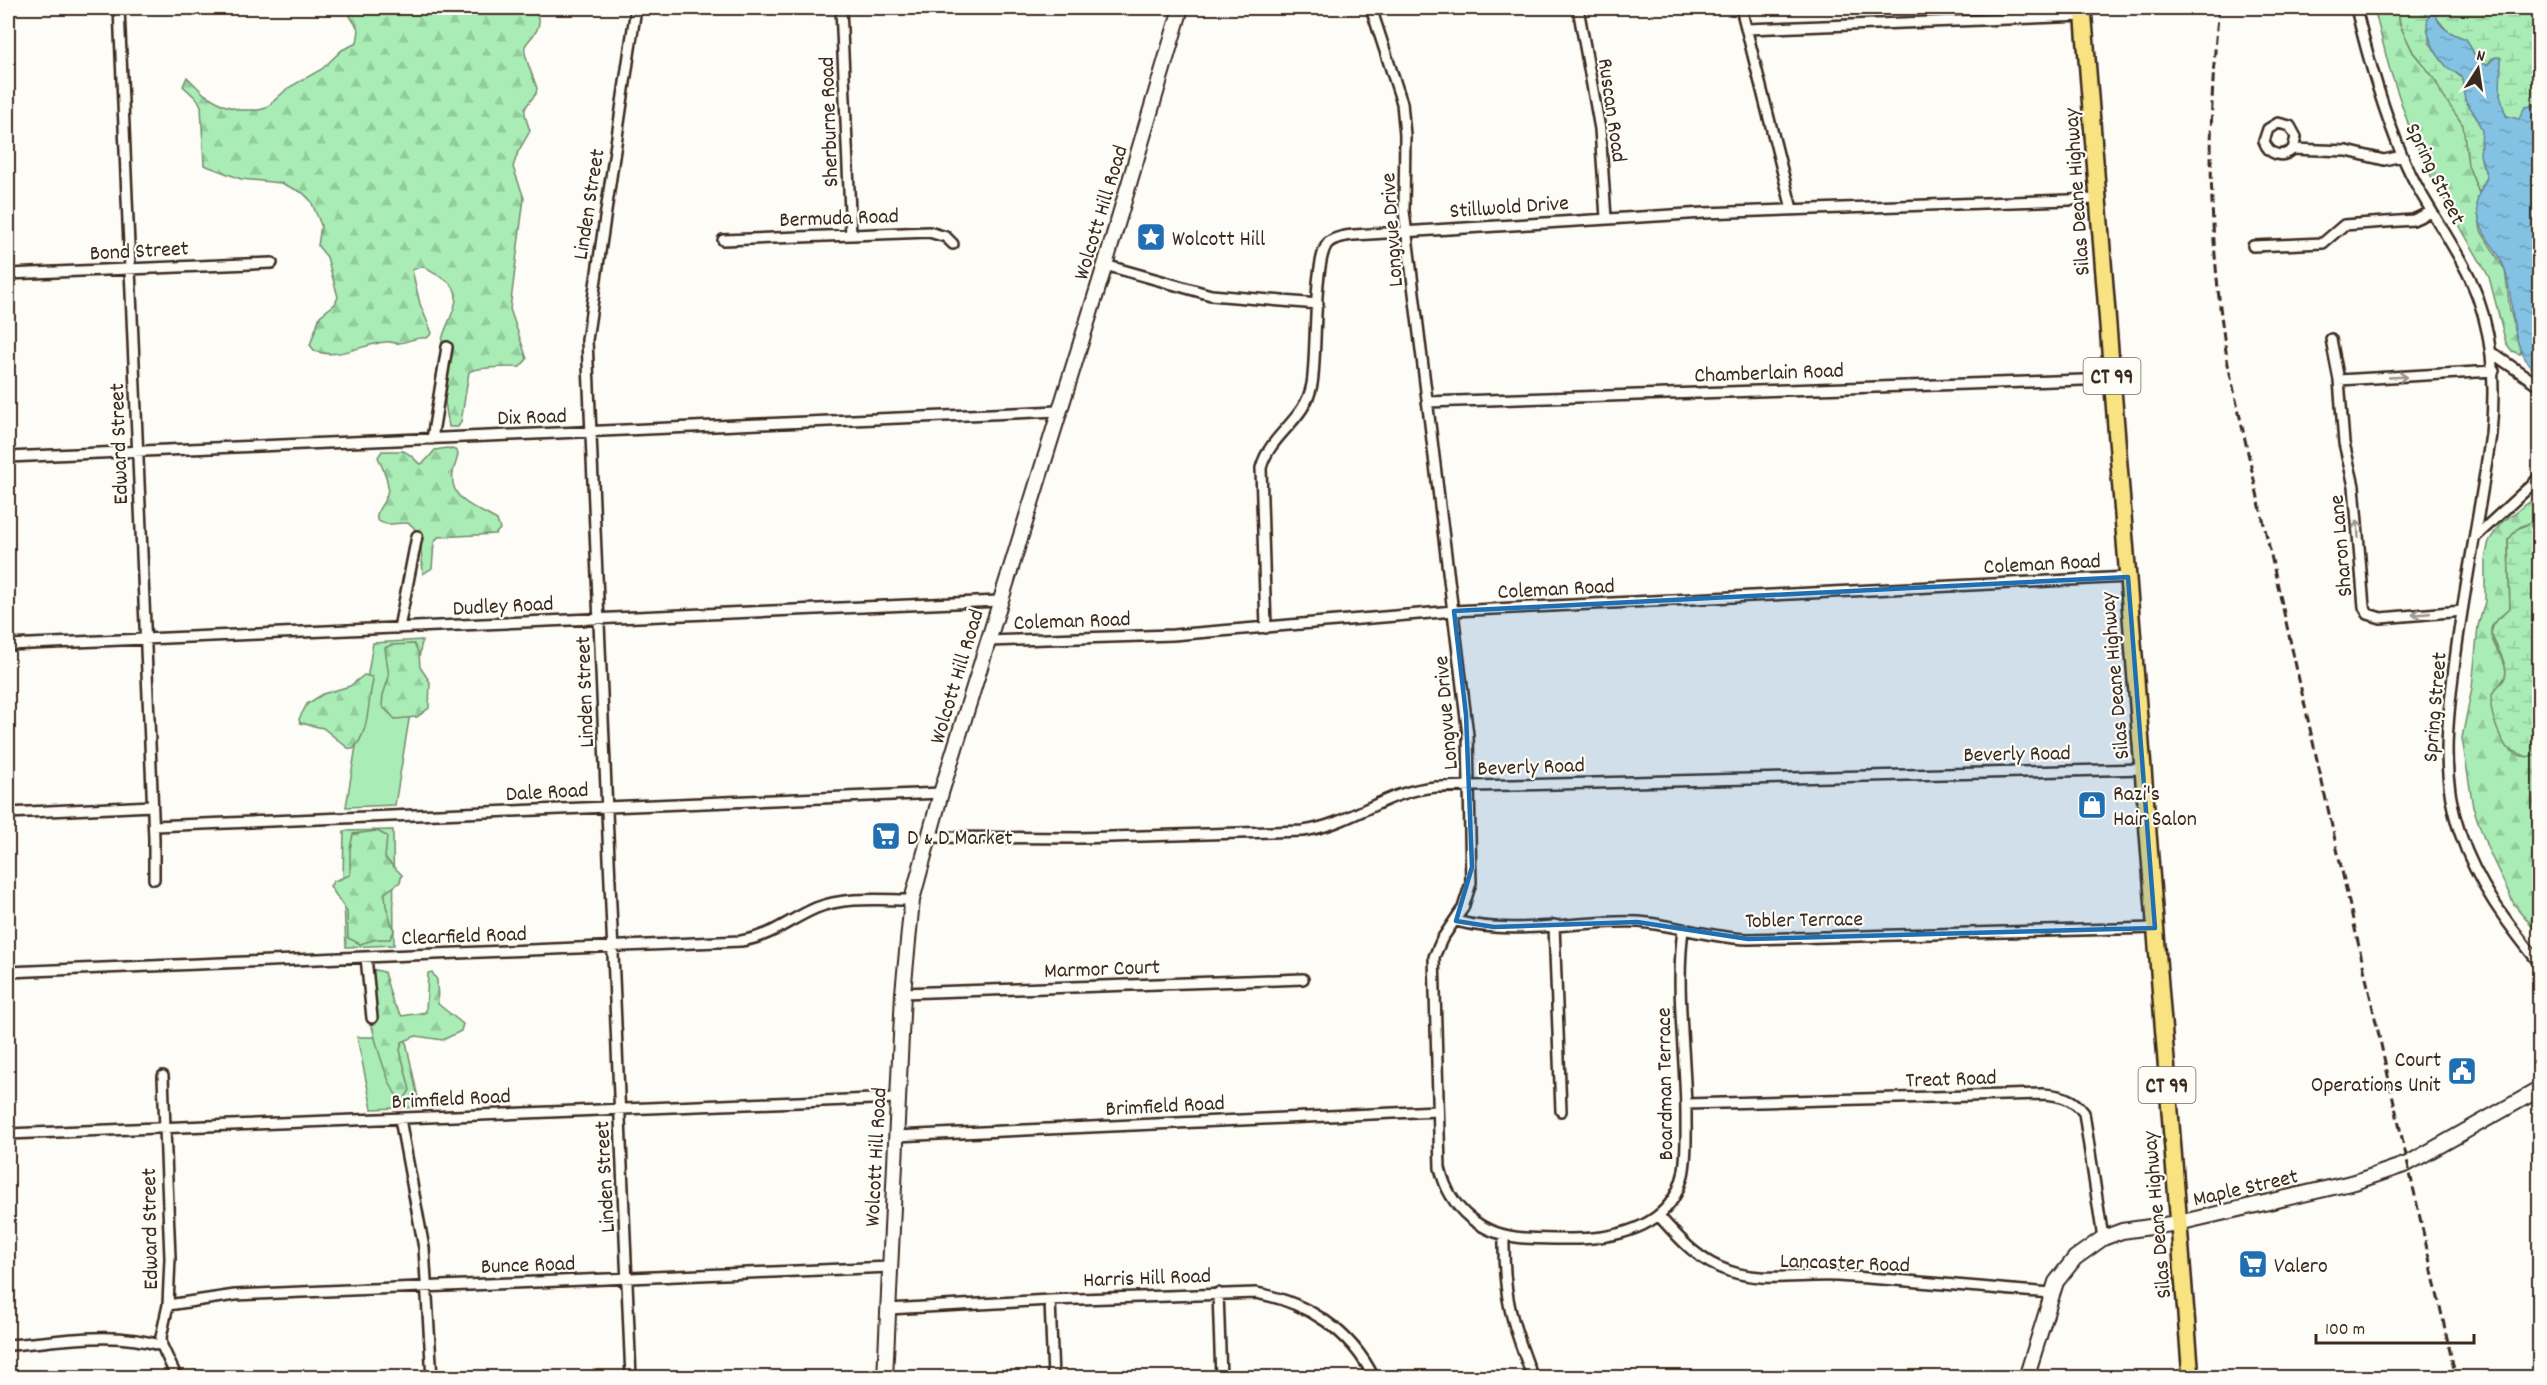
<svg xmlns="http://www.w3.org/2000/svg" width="2547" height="1385" viewBox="0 0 2547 1385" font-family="Dekko,sans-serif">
<defs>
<pattern id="forest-firs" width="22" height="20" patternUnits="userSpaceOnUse" patternTransform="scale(1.5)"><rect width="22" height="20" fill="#a9ecb6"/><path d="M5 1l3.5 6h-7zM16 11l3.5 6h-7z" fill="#92cb9c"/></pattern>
<pattern id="wetland-marsh" width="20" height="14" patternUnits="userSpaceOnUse" patternTransform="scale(1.5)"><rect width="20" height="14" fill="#a9ecb6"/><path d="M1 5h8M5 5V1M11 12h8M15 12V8" fill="none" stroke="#92cb9c"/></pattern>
<pattern id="water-ripples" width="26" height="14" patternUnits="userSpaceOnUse" patternTransform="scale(1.5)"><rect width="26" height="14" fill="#84c2e4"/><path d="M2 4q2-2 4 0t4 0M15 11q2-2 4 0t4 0" fill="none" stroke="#6d9eb8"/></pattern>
</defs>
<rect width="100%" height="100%" fill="#fdfcf7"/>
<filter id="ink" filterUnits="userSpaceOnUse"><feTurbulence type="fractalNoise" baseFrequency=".0167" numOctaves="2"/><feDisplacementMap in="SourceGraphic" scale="12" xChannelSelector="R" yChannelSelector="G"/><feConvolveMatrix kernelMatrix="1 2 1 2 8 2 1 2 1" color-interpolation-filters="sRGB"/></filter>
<g filter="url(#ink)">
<path fill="#a9ecb6" stroke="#728b6a" stroke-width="1.5" d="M 422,640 L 395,805 L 346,807 L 373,643 Z
M 393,830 L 394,945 L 346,947 L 343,880 L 344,831 Z
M 357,1037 L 405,1037 L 420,1107 L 372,1109 Z"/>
<path fill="url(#forest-firs)" stroke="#728b6a" stroke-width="1.5" d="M 352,8 L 534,8 L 539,21 C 539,33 530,37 525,46 C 522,53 534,79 537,88 L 536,94 C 521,111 523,109 530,131 L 518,152 L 513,167 L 524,198 L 510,309 L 527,359 L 520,367 C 509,367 475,367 469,372 L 461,422 L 458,427 L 449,427 C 445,402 438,364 442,340 C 445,325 460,305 455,291 C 450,278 433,275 423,266 L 412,270 L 420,304 L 432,333 L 427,338 C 416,336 410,342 399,343 C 395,344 390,341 385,342 C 364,344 334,361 314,350 L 310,345 L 320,316 L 335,304 L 338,297 L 327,257 L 318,246 L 321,225 L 311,201 L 303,193 L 281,183 L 241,179 L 204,165 L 201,106 L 198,100 L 183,86 L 187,77 L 204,94 L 223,105 L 240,110 L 259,110 L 266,108 L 288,88 L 322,69 L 342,50 L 357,43 L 359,30 L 350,16 Z
M 2374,8 L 2397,8 L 2401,27 L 2413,52 L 2435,79 L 2465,128 L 2468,165 L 2479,193 L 2477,203 L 2481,231 L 2505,270 L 2510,310 L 2521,350 L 2520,354 L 2512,351 L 2506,343 L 2489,277 L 2432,178 L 2413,138 L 2389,67 Z
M 447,448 L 455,450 L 458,454 C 457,461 454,467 453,473 C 449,502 478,508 497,520 L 500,529 L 495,534 L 438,537 L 434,543 L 432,568 L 423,574 C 422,563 422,521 404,523 C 394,523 386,527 377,520 C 376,512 380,508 384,501 C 393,486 384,472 378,457 L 382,451 L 403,451 C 423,459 414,476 435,450 Z
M 2539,495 L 2539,519 L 2520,527 L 2508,540 L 2510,608 C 2504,616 2490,620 2491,633 C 2491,646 2505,657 2506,671 C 2506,683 2494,687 2493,699 C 2492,724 2507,769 2539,753 L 2539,934 L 2514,904 L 2487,847 L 2473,807 L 2462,738 L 2472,688 L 2478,626 L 2485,602 L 2485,559 L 2489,541 L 2501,523 Z
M 414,644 L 419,654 L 420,667 L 430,682 L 429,708 L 417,717 L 395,719 L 382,706 L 383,695 L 389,677 L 385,648 L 391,645 Z
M 364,675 L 372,677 L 373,681 C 367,703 370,733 353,749 L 348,748 L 323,728 L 300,723 L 299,719 L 307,704 L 323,694 L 350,686 Z
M 377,831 L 387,836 L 385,858 L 402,875 L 400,882 L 385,893 L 386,906 L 394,931 L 390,939 L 377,939 L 360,944 L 348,938 L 347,912 L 330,886 L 334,881 L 350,875 L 350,849 L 353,834 Z
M 376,970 L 384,972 L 393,1003 L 402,1016 L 426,1012 L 428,973 L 432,972 L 437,980 L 438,1004 L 463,1024 L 461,1031 L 443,1040 L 416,1036 L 402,1042 L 400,1050 L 410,1090 L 403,1101 C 386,1095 363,997 363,976 L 366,971 Z"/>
<path fill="url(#wetland-marsh)" stroke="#728b6a" stroke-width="1.5" d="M 2397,8 L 2530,8 L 2539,16 L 2539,105 L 2532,104 L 2519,119 L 2509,118 L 2504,112 L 2500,95 L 2500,57 L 2492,58 L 2487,65 C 2475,62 2472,49 2466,39 L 2448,32 L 2436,17 L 2429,14 L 2429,42 L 2447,66 L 2462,78 L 2465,100 L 2476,116 L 2482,131 L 2481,160 L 2487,177 L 2479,193 L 2468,165 L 2463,125 L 2441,93 L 2435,79 L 2413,52 L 2401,27 Z
M 2539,519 L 2539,753 L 2527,757 L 2507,748 C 2499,736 2485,705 2494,691 C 2499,684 2506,681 2506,672 C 2505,657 2495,646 2491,633 L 2494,623 L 2510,608 L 2508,540 L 2517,529 Z"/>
<path fill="url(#water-ripples)" stroke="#678595" stroke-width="1.5" d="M 2431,11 L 2435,12 C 2438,28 2452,34 2466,39 C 2473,49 2474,62 2487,65 L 2496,57 L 2501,58 L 2500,95 L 2506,116 L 2519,119 L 2525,107 L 2539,105 L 2539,375 C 2507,349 2516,305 2505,270 C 2497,243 2478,239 2477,203 C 2477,193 2484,186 2487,177 L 2480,155 L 2482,131 L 2476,116 L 2465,100 L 2462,78 C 2458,73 2452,71 2447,67 C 2435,54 2420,27 2431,11 Z"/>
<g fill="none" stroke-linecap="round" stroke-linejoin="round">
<g stroke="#3b2a1e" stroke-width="14">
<path id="street" d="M 119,8 L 154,838 L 154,879
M 841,8 L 851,235
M 1371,8 L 1402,103 L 1405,135 L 1404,211 L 1468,735 L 1471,883 L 1463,908 L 1442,939 L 1434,957 L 1440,1168 C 1450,1210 1481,1235 1524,1238 C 1565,1240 1621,1243 1656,1217 C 1670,1207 1679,1191 1683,1175 C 1687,1157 1686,1136 1686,1117 C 1686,1055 1675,991 1683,930
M 1578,8 L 1600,129 L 1606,218
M 1741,8 L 1792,209
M 2356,8 C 2368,58 2382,107 2402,155 C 2420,199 2450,236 2470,278 C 2493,329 2496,380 2491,434 C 2481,504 2467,574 2457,645 C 2449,708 2438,771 2460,833 C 2477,884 2507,923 2540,964
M 1746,29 L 2084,16
M 2293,149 L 2296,137 L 2290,126 L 2278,123 L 2268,129 L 2264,141 C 2269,155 2282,159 2293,149 L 2347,151 L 2384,160 L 2402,156
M 723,240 L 929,232 L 946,237 L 953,244
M 2253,246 L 2323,243 L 2344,225 L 2413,220 L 2431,212
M 1105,265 L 1211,295 L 1318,304
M 8,274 L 272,263
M 2331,339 L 2339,380 L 2344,443 L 2354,486 L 2364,607 L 2368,614 L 2381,618 L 2462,611
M 2492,353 L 2540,386
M 2339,380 L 2494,371
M 1427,402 L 2112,379
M 432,439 L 447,347
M 8,457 L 1058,411
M 2474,538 L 2540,477
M 399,628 L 417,536
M 1266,628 L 1261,468 C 1270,434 1306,420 1312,384 C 1317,356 1313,259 1328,243 C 1335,237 1345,236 1354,235 L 1704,213 L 2098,199
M 988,641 L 1173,635 L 1454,611 L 2128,577
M 8,645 L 999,601
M 8,813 L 152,806
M 154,826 L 941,793
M 928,837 L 1079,838 L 1303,831 C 1353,824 1384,791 1436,787 L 2143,769
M 1456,921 C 1515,937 1580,919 1639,922 C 1676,925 1710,938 1748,939 L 2155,928
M 1554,925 L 1561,1111
M 366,957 L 372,1018
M 8,972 L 741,941 C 773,936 788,920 816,908 C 845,896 882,900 912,900
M 903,993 L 1303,979
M 163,1076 L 170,1258 L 168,1305 L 161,1337 L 162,1346 L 177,1378
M 1686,1104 L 2042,1094 C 2060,1095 2073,1098 2084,1113 L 2103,1238
M 400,1119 L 424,1248 L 432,1378
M 8,1134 L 897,1098
M 896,1136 L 1437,1111
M 1659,1216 C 1679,1238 1699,1262 1729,1271 C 1764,1283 1801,1274 1837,1276 C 1909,1280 1980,1288 2051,1293
M 1504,1235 C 1503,1296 1511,1321 1533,1378
M 1218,1293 L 1221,1378
M 1050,1300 L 1053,1378
M 168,1305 L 235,1295 L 279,1293 L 890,1267
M 888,1309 L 1050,1300 L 1256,1293 C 1306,1302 1351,1330 1374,1378
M 8,1345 C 57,1342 114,1330 162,1346
M 631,1378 L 587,340 L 636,8"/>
</g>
<g stroke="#3b2a1e" stroke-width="18">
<path id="secondary" d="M 885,1378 L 903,993 L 912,900 L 941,793 L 1105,265 L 1181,8
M 2026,1378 L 2056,1282 L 2075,1258 L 2103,1238 L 2122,1231 L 2178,1223 L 2355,1182 L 2407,1164 L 2540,1089"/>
</g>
<g stroke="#3b2a1e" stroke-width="20">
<path id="primary" d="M 2083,8 L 2191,1378"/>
</g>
<use href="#street" stroke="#fdfcf7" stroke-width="9"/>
<use href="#secondary" stroke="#fdfcf7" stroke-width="14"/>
<use href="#primary" stroke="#f8e281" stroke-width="15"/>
<path stroke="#3b2a1e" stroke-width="3" stroke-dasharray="9 4.5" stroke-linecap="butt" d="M 2219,8 C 2206,126 2209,247 2228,364 L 2456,1378"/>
</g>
<defs><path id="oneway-shaft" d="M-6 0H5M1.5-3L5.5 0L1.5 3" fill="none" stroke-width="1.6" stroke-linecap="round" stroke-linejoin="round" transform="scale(1.5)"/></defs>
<g stroke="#9c938a">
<use href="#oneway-shaft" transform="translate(2398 377) rotate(-3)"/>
<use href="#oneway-shaft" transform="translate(2358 529) rotate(-93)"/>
<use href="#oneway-shaft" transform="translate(2421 614) rotate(175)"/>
</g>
</g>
<path fill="#1f6fb2" fill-opacity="0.2" stroke="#1f6fb2" stroke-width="4.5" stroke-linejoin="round" d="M 2128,577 L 2155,928 L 1748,939 L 1637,922 L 1494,927 L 1456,921 L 1472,867 L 1466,715 L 1454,611 Z"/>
<defs>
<g id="sight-square" transform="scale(1.5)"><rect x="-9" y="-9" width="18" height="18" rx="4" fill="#1f6fb2" stroke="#fdfcf7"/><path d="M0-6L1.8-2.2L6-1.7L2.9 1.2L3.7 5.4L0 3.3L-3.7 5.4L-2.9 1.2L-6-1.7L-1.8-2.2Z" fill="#fff"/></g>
<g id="shop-square" transform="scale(1.5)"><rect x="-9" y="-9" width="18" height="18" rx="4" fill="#1f6fb2" stroke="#fdfcf7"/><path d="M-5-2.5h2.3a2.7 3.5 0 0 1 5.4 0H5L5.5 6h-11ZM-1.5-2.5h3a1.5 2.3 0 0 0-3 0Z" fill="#fff"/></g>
<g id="supermarket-square" transform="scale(1.5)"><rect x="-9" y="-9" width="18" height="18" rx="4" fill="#1f6fb2" stroke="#fdfcf7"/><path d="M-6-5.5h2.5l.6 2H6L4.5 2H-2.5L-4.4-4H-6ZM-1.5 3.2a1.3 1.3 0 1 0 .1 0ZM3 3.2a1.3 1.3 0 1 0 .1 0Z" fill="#fff"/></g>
<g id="civic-square" transform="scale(1.5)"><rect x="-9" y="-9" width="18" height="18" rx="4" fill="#1f6fb2" stroke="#fdfcf7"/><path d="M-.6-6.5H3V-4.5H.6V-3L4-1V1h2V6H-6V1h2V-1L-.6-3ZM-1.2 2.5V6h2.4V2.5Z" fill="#fff"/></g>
</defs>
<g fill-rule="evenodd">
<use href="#sight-square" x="1151" y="237"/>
<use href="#shop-square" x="2092" y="805"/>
<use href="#supermarket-square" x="886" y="836"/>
<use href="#civic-square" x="2462" y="1071"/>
<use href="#supermarket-square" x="2253" y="1264"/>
</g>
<g text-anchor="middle" stroke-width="4.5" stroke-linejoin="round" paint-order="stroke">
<g fill="#fdfcf7" stroke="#75695f" stroke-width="1.5">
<rect x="2083.5" y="358" width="57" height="36" rx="4.5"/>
<rect x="2138.5" y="1067" width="57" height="36" rx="4.5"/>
</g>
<g font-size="21" font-weight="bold" fill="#3b2a1e">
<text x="2112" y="383">CT 99</text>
<text x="2167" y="1092">CT 99</text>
</g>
<g font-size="22" fill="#3b2a1e" stroke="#fdfcf7">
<text transform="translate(1614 110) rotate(82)" y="8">Ruscan Road</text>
<text transform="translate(827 122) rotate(-92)" y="8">Sherburne Road</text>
<text transform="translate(2437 173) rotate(64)" y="8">Spring Street</text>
<text transform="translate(2075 192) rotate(-94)" y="8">Silas Deane Highway</text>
<text transform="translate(587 204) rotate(-81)" y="8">Linden Street</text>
<text transform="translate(1509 205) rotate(-4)" y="8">Stillwold Drive</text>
<text transform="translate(1099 212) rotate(-73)" y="8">Wolcott Hill Road</text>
<text transform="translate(839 216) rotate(-2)" y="8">Bermuda Road</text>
<text transform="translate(1390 230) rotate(-94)" y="8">Longvue Drive</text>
<text transform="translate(139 249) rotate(-3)" y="8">Bond Street</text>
<text transform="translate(1769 371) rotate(-2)" y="8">Chamberlain Road</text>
<text transform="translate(532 415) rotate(-2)" y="8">Dix Road</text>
<text transform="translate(117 444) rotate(-92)" y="8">Edward Street</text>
<text transform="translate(2339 546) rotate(-95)" y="8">Sharon Lane</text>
<text transform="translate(2042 562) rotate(-3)" y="8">Coleman Road</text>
<text transform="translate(1556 587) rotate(-3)" y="8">Coleman Road</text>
<text transform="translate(503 604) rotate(-3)" y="8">Dudley Road</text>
<text transform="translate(1072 619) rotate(-2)" y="8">Coleman Road</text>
<text transform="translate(955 676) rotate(-73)" y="8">Wolcott Hill Road</text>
<text transform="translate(2113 676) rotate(-95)" y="8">Silas Deane Highway</text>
<text transform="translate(583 692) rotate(-92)" y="8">Linden Street</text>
<text transform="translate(2433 707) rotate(-85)" y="8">Spring Street</text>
<text transform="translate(1444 713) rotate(-95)" y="8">Longvue Drive</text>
<text transform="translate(2017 752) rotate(-1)" y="8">Beverly Road</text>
<text transform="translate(1531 765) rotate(-2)" y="8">Beverly Road</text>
<text transform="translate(547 790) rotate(-3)" y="8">Dale Road</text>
<text transform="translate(1804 918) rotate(-1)" y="8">Tobler Terrace</text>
<text transform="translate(464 934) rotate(-2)" y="8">Clearfield Road</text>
<text transform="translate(1102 967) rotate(-2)" y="8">Marmor Court</text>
<text transform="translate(1951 1077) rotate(-2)" y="8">Treat Road</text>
<text transform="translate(1663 1084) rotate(-91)" y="8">Boardman Terrace</text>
<text transform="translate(451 1097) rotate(-3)" y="8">Brimfield Road</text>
<text transform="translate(1165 1104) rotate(-3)" y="8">Brimfield Road</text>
<text transform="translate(874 1157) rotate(-87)" y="8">Wolcott Hill Road</text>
<text transform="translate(603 1177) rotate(-93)" y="8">Linden Street</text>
<text transform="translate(2245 1186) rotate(-13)" y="8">Maple Street</text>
<text transform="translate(2155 1215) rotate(-95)" y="8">Silas Deane Highway</text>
<text transform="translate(148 1229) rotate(-91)" y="8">Edward Street</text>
<text transform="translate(1845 1261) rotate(2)" y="8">Lancaster Road</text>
<text transform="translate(528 1263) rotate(-2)" y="8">Bunce Road</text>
<text transform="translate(1147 1276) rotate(-2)" y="8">Harris Hill Road</text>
</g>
<g font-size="22" fill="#3b2a1e" stroke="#fdfcf7" text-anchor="start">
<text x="1172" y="245">Wolcott Hill</text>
<text x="2113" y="800">Razi's<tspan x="2113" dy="25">Hair Salon</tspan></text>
<text x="907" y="844">D &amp; D Market</text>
<text x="2441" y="1066" text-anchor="end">Court<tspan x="2441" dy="25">Operations Unit</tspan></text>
<text x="2274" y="1272">Valero</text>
</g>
</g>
<rect width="2547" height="1385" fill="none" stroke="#fdfcf7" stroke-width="30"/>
<rect x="15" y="15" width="2517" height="1355" fill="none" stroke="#3b2a1e" stroke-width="2" filter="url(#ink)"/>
<g transform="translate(2478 69) rotate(12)" stroke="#fdfcf7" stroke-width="4.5" paint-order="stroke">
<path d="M0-4.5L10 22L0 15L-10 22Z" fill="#3b2a1e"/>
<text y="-9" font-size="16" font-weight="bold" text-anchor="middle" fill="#3b2a1e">N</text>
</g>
<path d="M2316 1334v9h158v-9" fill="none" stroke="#3b2a1e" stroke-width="3"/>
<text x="2325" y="1334" font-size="18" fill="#3b2a1e" stroke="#fdfcf7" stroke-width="4.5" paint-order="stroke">100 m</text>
</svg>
